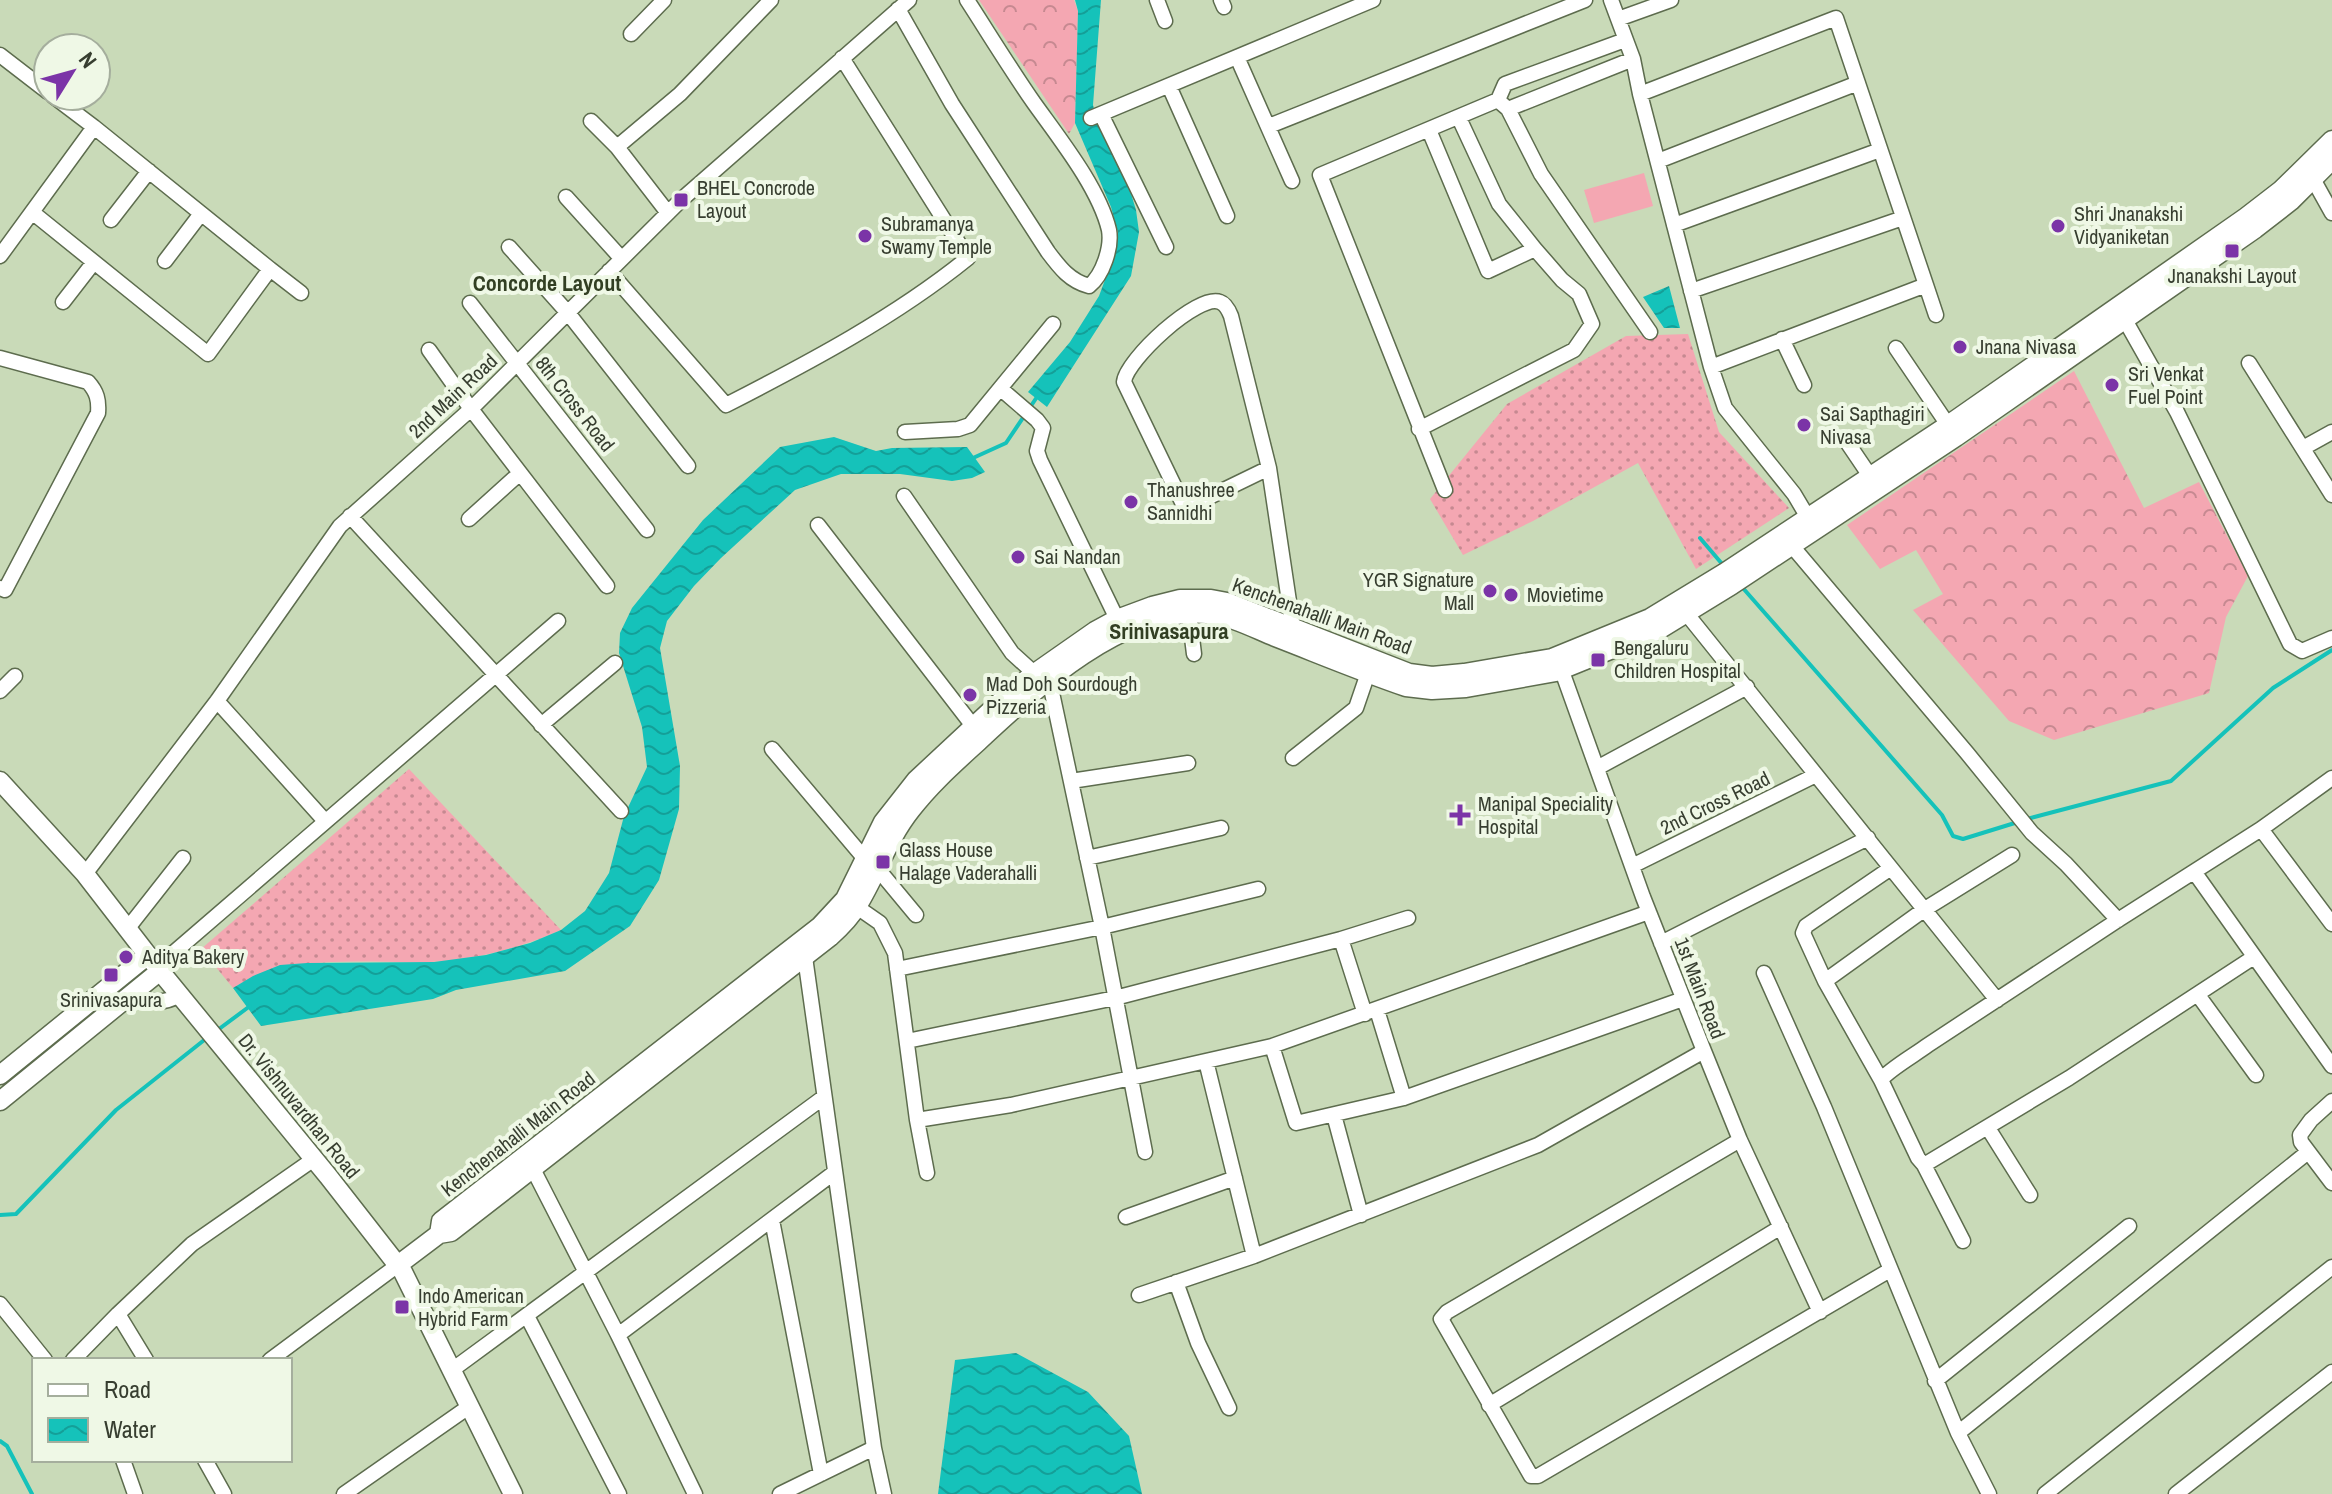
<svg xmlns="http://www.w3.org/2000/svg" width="2332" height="1494" viewBox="0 0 2332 1494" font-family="'Archivo Narrow',sans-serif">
<defs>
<pattern id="grass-dots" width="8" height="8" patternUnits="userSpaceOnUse" patternTransform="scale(2)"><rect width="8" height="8" fill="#f4a7b2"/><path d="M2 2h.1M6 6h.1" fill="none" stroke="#c68991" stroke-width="1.8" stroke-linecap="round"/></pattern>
<pattern id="forest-crowns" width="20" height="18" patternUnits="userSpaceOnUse" patternTransform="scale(2)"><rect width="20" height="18" fill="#f4a7b2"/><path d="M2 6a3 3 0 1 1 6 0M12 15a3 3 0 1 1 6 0" fill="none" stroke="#c68991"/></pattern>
<pattern id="water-waves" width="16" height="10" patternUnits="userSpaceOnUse" patternTransform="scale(2)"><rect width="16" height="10" fill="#15c2ba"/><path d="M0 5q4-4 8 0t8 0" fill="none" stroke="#149f98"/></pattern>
</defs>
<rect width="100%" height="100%" fill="#c9dab8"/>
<path fill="url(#grass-dots)" d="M 1688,334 L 1719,432 L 1789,508 L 1696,569 L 1638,463 L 1533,521 L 1463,555 L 1430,499 L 1507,404 L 1626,336 Z
M 409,769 L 561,930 C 520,948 476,960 431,962 C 365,964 292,952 233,988 L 201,949 Z"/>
<path fill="url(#forest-crowns)" d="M 979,0 L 1074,0 L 1078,11 L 1075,123 L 1069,134 Z
M 2074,371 L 2144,508 L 2199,482 L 2248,576 L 2226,617 L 2209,693 L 2054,740 L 2009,721 L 1913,610 L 1943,594 L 1916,550 L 1880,569 L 1847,525 Z"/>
<path fill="#f4a7b2" d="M 1644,173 L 1653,206 L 1594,223 L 1584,190 Z"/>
<path fill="url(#water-waves)" d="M 1075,0 L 1101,0 L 1093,105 L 1099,128 L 1126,177 L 1136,210 L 1139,232 L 1131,276 L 1047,407 L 1028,392 L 1070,342 L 1099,296 L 1113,258 L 1118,233 L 1111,207 L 1075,123 L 1078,11 Z
M 1669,286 L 1680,328 L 1664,328 L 1643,297 Z
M 834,437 L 876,451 L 892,448 L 967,447 L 985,472 L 972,478 L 952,481 L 900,474 L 841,474 L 795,490 L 721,558 L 694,586 L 667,621 L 660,648 L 680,766 L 679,809 L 659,880 L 630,926 L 565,971 L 456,990 L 433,999 L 261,1026 L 233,988 L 253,976 L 280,965 L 307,963 L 434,962 L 486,955 L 530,943 L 561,930 L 585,911 L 609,873 L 624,816 L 647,767 L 642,727 L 619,653 L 620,633 L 632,608 L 703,520 L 780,447 Z
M 1016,1353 L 1088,1392 L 1129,1436 L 1142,1494 L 938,1494 L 955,1360 Z"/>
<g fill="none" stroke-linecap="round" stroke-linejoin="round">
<path stroke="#15c2ba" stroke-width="4" d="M 973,458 L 1006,443 L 1039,394
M 1700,538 L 1723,565
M 1742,587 L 1942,815 L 1953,836 L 1963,839 L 2018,822
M 2027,819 L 2171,781 L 2273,688 L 2332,650
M 215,1032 L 250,1006
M 0,1215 L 16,1214 L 116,1110 L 208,1037
M 0,1441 L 7,1446 L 32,1494"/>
<g stroke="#5d6c4e" stroke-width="17">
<path id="minor" d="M 1157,0 L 1165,21
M 1221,0 L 1224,7
M 1611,0 L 1633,59 L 1640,94 L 1711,367 L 1725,408 L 1794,494 L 1813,526
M 898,9 L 952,104 L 1048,252 C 1060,268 1070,281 1089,286 C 1103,275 1112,247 1109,230 C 1099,188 1059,138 1034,103 C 1011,70 989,34 967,0
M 1618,19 L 1671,0
M 631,34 L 664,0
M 0,55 L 48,92
M 1237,57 L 1292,181
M 1169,86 L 1227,216
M 1640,94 L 1836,18 L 1926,285 L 1711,367
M 1501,103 L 1508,109 L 1633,59
M 1508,109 L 1541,174 L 1650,332
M 1101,114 L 1166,247
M 1091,118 L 1373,0
M 591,121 L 617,147
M 1269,126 L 1585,0
M 1429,130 L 1488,271 L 1535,249 L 1499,204 L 1459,118
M 1658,161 L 1858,83
M 2313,179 L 2332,213
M 566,197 L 621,258
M 32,212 L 208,354 L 270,269 L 94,127
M 668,213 L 617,147 L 680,94 L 771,0
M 111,220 L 149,171
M 1674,225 L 1880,150
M 509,247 L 568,313 L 688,466
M 0,256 L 94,127 L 53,96
M 165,261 L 200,215
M 270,269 L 301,293
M 609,271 L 726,405 C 810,362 895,317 968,258 L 842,58
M 1926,285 L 1936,315
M 1691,291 L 1903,218
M 63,302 L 94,262
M 470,303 L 647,530
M 2125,320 L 2177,412 L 2290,644 L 2302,651 L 2332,638
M 1782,339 L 1804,385
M 1896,348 L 1948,425
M 429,350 L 471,409 L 607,586
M 0,358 L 88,382 C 97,392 99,400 98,413 L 5,590 L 0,588
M 2249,363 L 2332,495
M 1001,389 L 1037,420 L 1043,428 L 1037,451 L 1040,460 L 1117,619
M 1419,429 L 1574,350 L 1592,324 L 1579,294 L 1562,280 L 1535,249
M 905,432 L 958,429 L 970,425 L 1053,324
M 1847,442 L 1870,476
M 2303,448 L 2332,432
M 1269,468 L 1197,503 L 1188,506 L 1182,502 L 1124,382 C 1126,360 1198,293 1220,302 C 1226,304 1229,311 1231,316 L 1269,468 L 1293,628
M 1445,490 L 1320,175 L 1498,100 L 1505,84 L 1625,40
M 904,496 L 1012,653 L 1034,673
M 350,516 L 621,811
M 469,519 L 520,473
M 818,525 L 973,726
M 1792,546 L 1967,753 L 2032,833 L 2066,864 L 2118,920
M 1189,613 L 1194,654
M 1686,613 L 1997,1000
M 1558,660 L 1643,897 L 1704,1051 L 1740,1140 L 1820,1312
M 1048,674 L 1102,927 L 1145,1152
M 0,691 L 15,676
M 217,701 L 325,821
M 541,725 L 615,663
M 772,749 L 865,859
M 1293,758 L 1356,708 L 1368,673
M 1597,768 L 1747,687
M 1071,781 L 1188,763
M 2261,829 L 2332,924
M 1087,858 L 1221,828
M 1632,866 L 1816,775
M 877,868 L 916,915
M 2195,873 L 2332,1066
M 85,874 L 217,701 L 340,526 L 471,409 L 681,200 L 909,0
M 857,907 L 880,923 L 895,953 L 917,1120 L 1011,1105 L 1272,1046 L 1649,912
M 128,928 L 183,858
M 1341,939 L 1408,918
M 1661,943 L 1868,838
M 2254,957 L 2069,1078 L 1924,1165 L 1918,1158 L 1881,1080 C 1888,1070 1916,1054 1928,1045 L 2118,920 L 2261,829 L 2332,778
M 897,969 L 1102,927 L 1258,889
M 160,971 L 171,955 L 558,621
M 1764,973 L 1824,1107 L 1958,1433 L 1989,1494
M 1825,981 L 1925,909 L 2012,855
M 133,992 C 148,1004 164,1004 180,995
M 2198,995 L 2256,1075
M 1377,1010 L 1404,1098
M 907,1041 L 1115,998 L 1341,939 L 1365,1014
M 1272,1046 L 1296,1123 L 1404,1098 L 1683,999
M 1206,1061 L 1254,1256
M 1881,1080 L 1825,981 L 1803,933 L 1806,926 L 1891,868
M 2332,1101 L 2311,1120 L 2300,1135 L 2301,1142 L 2332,1183
M 1334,1115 L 1361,1215
M 917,1120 L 927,1173
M 1988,1128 L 2030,1195
M 1740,1140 L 1447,1312 L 1441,1319 L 1531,1476 L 1538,1476 L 1890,1270
M 1924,1165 L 1963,1241
M 533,1169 L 618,1335 L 695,1494
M 1126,1217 L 1235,1178
M 772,1220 L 821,1474
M 1176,1282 L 1198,1343 L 1229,1408
M 1139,1295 L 1254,1256 L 1538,1145 L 1704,1051
M 0,1304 L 45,1360
M 527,1316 L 619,1494
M 618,1335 L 835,1172
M 73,1360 L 118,1314
M 146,1360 L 118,1314 L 192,1244 L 314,1159
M 270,1360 L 398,1265
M 452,1370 L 824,1097
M 1935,1381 L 2129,1226
M 1489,1405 L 1781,1227
M 1958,1433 L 2308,1152
M 874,1448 L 884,1494
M 123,1460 L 135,1494
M 205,1460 L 224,1494
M 344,1494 L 470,1406
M 780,1494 L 874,1448 L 805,957 L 802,950
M 2045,1494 L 2332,1267
M 2176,1494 L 2332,1372"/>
</g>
<g stroke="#5d6c4e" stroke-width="21">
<path id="major" d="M 0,781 L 85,874 L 160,971 L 328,1176 L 403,1272 L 513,1494
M 0,1075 L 148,955
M 0,1101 L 160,971
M 439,1234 L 441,1221 L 820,926 L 845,899 L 883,822 L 916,780 L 1004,698 L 1032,675 L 1095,631 L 1117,619 L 1152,606 L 1180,599 L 1211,599 L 1227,602 L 1409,673 L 1432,676 L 1464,673 L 1552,658 L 1650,618 L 1724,573 L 1948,425 L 2246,217 L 2281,190 L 2332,140
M 398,1265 L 439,1234 L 451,1232 L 830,937 C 840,928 851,917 858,905 C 877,874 888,839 911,810 C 931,784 955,763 979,741 C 1035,689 1124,606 1207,614 C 1231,616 1253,628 1275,637 C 1319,654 1362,672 1406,687 L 1432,690 L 1466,688 L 1556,672 L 1657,631 L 1732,585 L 1956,437 L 2255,229 L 2291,201 L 2332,160"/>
</g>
<use href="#minor" stroke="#fff" stroke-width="14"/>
<use href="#major" stroke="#fff" stroke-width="18"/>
</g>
<g fill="#7b34a7" stroke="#eff8e6" stroke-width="3">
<rect x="673" y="192" width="16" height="16" rx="4"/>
<circle cx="2058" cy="226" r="8"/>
<circle cx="865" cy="236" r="8"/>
<rect x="2224" y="243" width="16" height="16" rx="4"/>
<circle cx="1960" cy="347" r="8"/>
<circle cx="2112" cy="385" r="8"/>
<circle cx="1804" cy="425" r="8"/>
<circle cx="1131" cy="502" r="8"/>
<circle cx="1018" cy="557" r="8"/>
<circle cx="1490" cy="591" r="8"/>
<circle cx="1511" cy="595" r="8"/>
<rect x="1590" y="652" width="16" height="16" rx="4"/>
<circle cx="970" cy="695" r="8"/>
<path d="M1456 803h8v8h8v8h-8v8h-8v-8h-8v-8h8z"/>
<rect x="875" y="854" width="16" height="16" rx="4"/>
<circle cx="126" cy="957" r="8"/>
<rect x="103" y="967" width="16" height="16" rx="4"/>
<rect x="394" y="1299" width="16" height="16" rx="4"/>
</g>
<g text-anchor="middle" stroke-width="8" stroke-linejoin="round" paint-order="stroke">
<g font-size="20" fill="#373e30" stroke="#eff8e6" text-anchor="start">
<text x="697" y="195">BHEL Concrode<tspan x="697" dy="23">Layout</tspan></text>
<text x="2074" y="221">Shri Jnanakshi<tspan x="2074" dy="23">Vidyaniketan</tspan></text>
<text x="881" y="231">Subramanya<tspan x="881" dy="23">Swamy Temple</tspan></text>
<text x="2232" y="283" text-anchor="middle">Jnanakshi Layout</text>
<text x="1976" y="354">Jnana Nivasa</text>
<text x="2128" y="381">Sri Venkat<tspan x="2128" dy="23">Fuel Point</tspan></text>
<text x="1820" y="421">Sai Sapthagiri<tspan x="1820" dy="23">Nivasa</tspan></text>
<text x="1147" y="497">Thanushree<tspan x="1147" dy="23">Sannidhi</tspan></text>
<text x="1034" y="564">Sai Nandan</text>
<text x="1474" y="587" text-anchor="end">YGR Signature<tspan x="1474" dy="23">Mall</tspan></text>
<text x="1527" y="602">Movietime</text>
<text x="1614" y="655">Bengaluru<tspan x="1614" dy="23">Children Hospital</tspan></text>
<text x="986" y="691">Mad Doh Sourdough<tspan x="986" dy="23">Pizzeria</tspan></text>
<text x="1478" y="811">Manipal Speciality<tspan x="1478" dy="23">Hospital</tspan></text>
<text x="899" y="857">Glass House<tspan x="899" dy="23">Halage Vaderahalli</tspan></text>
<text x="142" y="964">Aditya Bakery</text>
<text x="111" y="1007" text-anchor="middle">Srinivasapura</text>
<text x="418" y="1303">Indo American<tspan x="418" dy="23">Hybrid Farm</tspan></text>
</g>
<g font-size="20" fill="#373e30" stroke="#eff8e6">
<text transform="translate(453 396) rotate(-43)" y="7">2nd Main Road</text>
<text transform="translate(575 404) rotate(52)" y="7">8th Cross Road</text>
<text transform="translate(1322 616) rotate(20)" y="7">Kenchenahalli Main Road</text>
<text transform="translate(1715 803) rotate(-26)" y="7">2nd Cross Road</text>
<text transform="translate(1700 988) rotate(69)" y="7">1st Main Road</text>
<text transform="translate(299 1106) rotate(51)" y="7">Dr. Vishnuvardhan Road</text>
<text transform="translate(518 1134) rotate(-38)" y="7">Kenchenahalli Main Road</text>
</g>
<g font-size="22" font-weight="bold" fill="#323f23" stroke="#eff8e6">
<text x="547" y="291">Concorde Layout</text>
<text x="1169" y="639">Srinivasapura</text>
</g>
</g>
<rect x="32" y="1358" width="260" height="104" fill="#eff8e6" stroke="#a5ae9d" stroke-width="2"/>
<rect x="48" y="1384" width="40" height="12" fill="#ffffff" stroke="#a5ae9d" stroke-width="2"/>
<text x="104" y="1398" font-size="24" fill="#373e30">Road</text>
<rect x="48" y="1418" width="40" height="24" fill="url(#water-waves)" stroke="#a5ae9d" stroke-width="2"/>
<text x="104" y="1438" font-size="24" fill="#373e30">Water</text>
<g transform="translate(72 72) rotate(53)"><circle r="38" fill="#eff8e6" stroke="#a5ae9d" stroke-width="2"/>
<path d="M0-6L14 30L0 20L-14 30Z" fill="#7b34a7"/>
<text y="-12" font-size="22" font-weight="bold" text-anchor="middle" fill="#373e30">N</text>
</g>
</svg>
